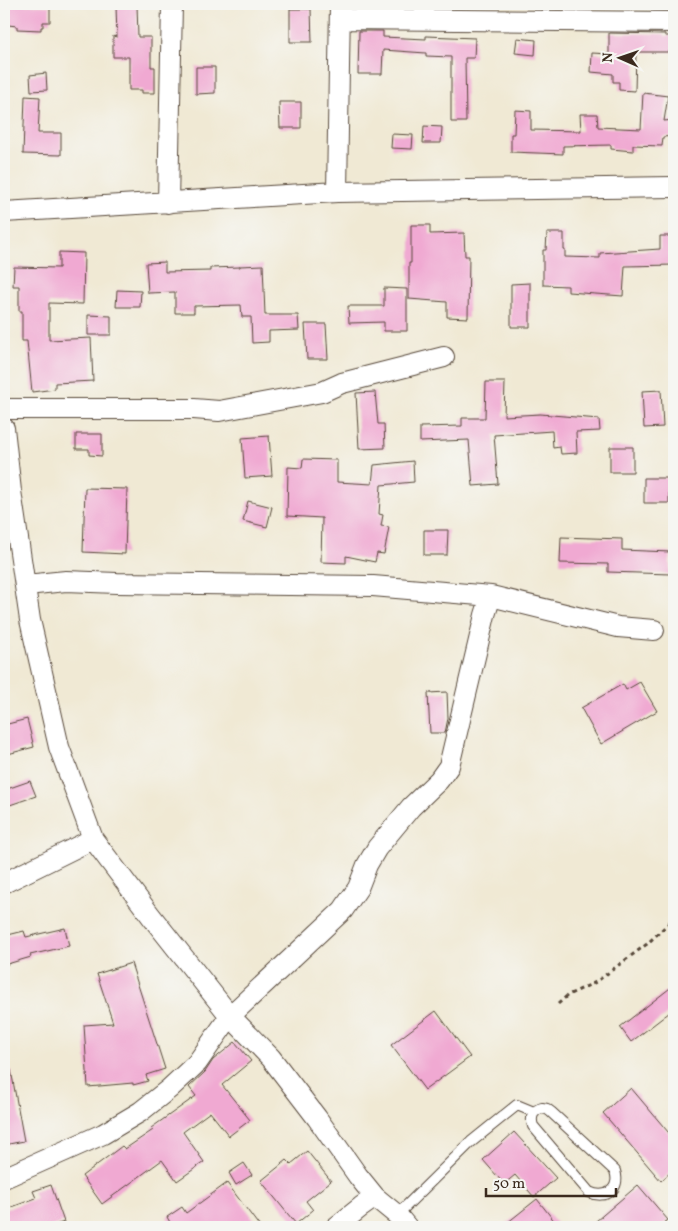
<svg xmlns="http://www.w3.org/2000/svg" width="678" height="1231" viewBox="0 0 678 1231" font-family="Vollkorn,serif">
<rect width="100%" height="100%" fill="#f6f6f2"/>
<filter id="ink" filterUnits="userSpaceOnUse"><feTurbulence type="fractalNoise" baseFrequency=".02" numOctaves="2"/><feDisplacementMap in="SourceGraphic" scale="10" xChannelSelector="R" yChannelSelector="G"/><feConvolveMatrix kernelMatrix="1 2 1 2 8 2 1 2 1" color-interpolation-filters="sRGB"/></filter>
<filter id="wash" filterUnits="userSpaceOnUse"><feTurbulence type="fractalNoise" baseFrequency=".0096" numOctaves="4" result="noise"/><feDisplacementMap in="SourceGraphic" scale="20" xChannelSelector="R" yChannelSelector="G"/><feGaussianBlur stdDeviation="1.12" result="paint"/><feColorMatrix in="noise" values="0 0 0 0 0 0 0 0 0 0 0 0 0 0 0 0 0 1.4 0 .05"/><feComposite in="paint" operator="in"/></filter>
<g filter="url(#wash)">
<rect width="100%" height="100%" fill="#f0e9d4"/>
<g id="blocks">
<path fill="#f0a9d2" d="M 9,4 L 50,6 L 50,22 L 43,22 L 43,27 L 41,27 L 41,30 L 17,29 L 17,26 L 8,25 Z
M 137,5 L 138,37 L 151,37 L 151,67 L 155,67 L 155,93 L 142,93 L 142,90 L 129,90 L 129,57 L 113,57 L 113,36 L 117,37 L 116,6 Z
M 290,9 L 311,9 L 312,42 L 290,42 Z
M 359,31 L 383,31 L 383,37 L 426,39 L 426,36 L 475,38 L 474,58 L 465,58 L 466,122 L 451,122 L 451,57 L 426,56 L 426,53 L 383,50 L 382,74 L 358,74 Z
M 609,33 L 665,34 L 665,36 L 674,36 L 674,52 L 636,52 L 635,91 L 619,90 L 619,82 L 613,82 L 613,74 L 591,72 L 592,53 L 609,54 Z
M 517,38 L 536,40 L 535,55 L 515,53 Z
M 196,67 L 215,67 L 215,93 L 196,94 Z
M 46,73 L 47,90 L 31,91 L 30,75 Z
M 643,93 L 668,96 L 664,121 L 674,120 L 674,136 L 663,137 L 662,146 L 633,145 L 633,151 L 611,149 L 611,145 L 563,146 L 563,154 L 511,152 L 511,134 L 514,134 L 515,110 L 531,111 L 531,130 L 581,131 L 580,114 L 597,114 L 598,127 L 641,129 Z
M 25,96 L 40,97 L 38,133 L 61,133 L 61,155 L 23,154 Z
M 279,102 L 301,102 L 301,128 L 280,128 Z
M 424,126 L 442,127 L 441,143 L 423,143 Z
M 392,134 L 413,135 L 412,149 L 391,148 Z
M 411,225 L 430,225 L 430,234 L 464,233 L 465,256 L 469,256 L 468,318 L 447,317 L 447,302 L 409,299 L 409,263 L 411,263 Z
M 547,233 L 564,233 L 564,250 L 565,250 L 565,257 L 600,258 L 600,253 L 660,249 L 660,236 L 674,236 L 674,265 L 625,266 L 623,296 L 568,292 L 568,286 L 543,285 L 543,250 L 546,250 Z
M 59,252 L 84,253 L 83,304 L 49,303 L 49,340 L 91,338 L 93,381 L 55,383 L 55,389 L 32,392 L 27,341 L 22,341 L 22,311 L 19,311 L 19,286 L 13,286 L 14,267 L 59,268 Z
M 165,262 L 165,272 L 210,271 L 210,268 L 240,267 L 240,266 L 263,265 L 265,315 L 298,315 L 299,330 L 269,331 L 269,342 L 252,343 L 251,317 L 242,317 L 241,305 L 194,306 L 194,313 L 175,313 L 175,292 L 148,293 L 146,263 Z
M 530,283 L 530,327 L 511,327 L 511,284 Z
M 384,288 L 407,289 L 407,331 L 384,331 L 384,322 L 349,323 L 348,306 L 384,306 Z
M 117,290 L 141,291 L 140,307 L 116,307 Z
M 88,315 L 111,316 L 111,335 L 88,335 Z
M 305,324 L 326,324 L 328,359 L 307,359 Z
M 486,382 L 505,382 L 504,416 L 540,414 L 599,419 L 600,431 L 576,432 L 577,453 L 561,454 L 560,447 L 553,448 L 552,431 L 494,435 L 498,484 L 473,486 L 469,440 L 420,442 L 420,427 L 462,426 L 462,418 L 485,418 Z
M 661,390 L 663,427 L 644,428 L 642,391 Z
M 375,392 L 378,424 L 384,424 L 385,448 L 359,449 L 356,393 Z
M 76,434 L 102,434 L 102,456 L 89,455 L 89,449 L 76,449 Z
M 269,436 L 272,476 L 245,478 L 242,438 Z
M 610,447 L 633,447 L 633,472 L 610,472 Z
M 303,459 L 337,460 L 337,482 L 372,484 L 374,465 L 413,461 L 414,482 L 381,485 L 379,514 L 383,515 L 381,526 L 389,527 L 384,554 L 377,553 L 375,562 L 346,556 L 346,563 L 321,562 L 322,518 L 287,516 L 288,467 L 302,468 Z
M 644,478 L 669,478 L 669,503 L 644,503 Z
M 85,488 L 127,489 L 125,554 L 83,552 Z
M 248,501 L 272,507 L 267,527 L 243,521 Z
M 424,530 L 448,530 L 447,555 L 424,555 Z
M 561,537 L 622,539 L 622,550 L 670,552 L 670,574 L 608,572 L 608,564 L 560,563 Z
M 640,682 L 657,711 L 601,744 L 581,708 L 623,684 L 626,690 Z
M 447,692 L 448,718 L 445,733 L 430,733 L 428,693 Z
M 27,719 L 34,747 L 4,755 L 4,725 Z
M 30,781 L 36,796 L 4,807 L 4,790 Z
M 65,928 L 69,946 L 30,955 L 31,957 L 4,965 L 4,936 L 24,931 L 26,937 Z
M 131,963 L 165,1069 L 146,1075 L 148,1081 L 133,1085 L 133,1083 L 88,1087 L 84,1025 L 113,1023 L 97,974 Z
M 674,985 L 674,1009 L 631,1042 L 620,1027 Z
M 436,1011 L 470,1057 L 425,1090 L 391,1045 Z
M 235,1042 L 251,1061 L 222,1085 L 250,1120 L 229,1136 L 210,1112 L 183,1132 L 204,1162 L 177,1181 L 162,1160 L 102,1204 L 82,1176 L 122,1146 L 125,1149 L 153,1130 L 151,1128 L 196,1096 L 189,1087 L 205,1072 L 213,1060 Z
M 11,1070 L 24,1141 L 4,1145 L 4,1071 Z
M 631,1088 L 674,1139 L 674,1169 L 661,1181 L 603,1113 Z
M 514,1132 L 556,1178 L 534,1197 L 515,1175 L 504,1184 L 483,1160 Z
M 307,1151 L 331,1181 L 306,1201 L 313,1210 L 296,1224 L 261,1181 L 287,1160 L 291,1164 Z
M 244,1163 L 252,1175 L 236,1185 L 229,1173 Z
M 227,1183 L 260,1227 L 167,1227 L 171,1224 L 167,1217 L 182,1207 L 186,1213 Z
M 51,1185 L 64,1222 L 50,1227 L 4,1227 L 4,1210 L 36,1198 L 33,1191 Z
M 638,1185 L 668,1220 L 659,1227 L 589,1227 Z
M 537,1199 L 559,1227 L 502,1227 Z"/>
</g>
</g>
<g filter="url(#ink)">
<use href="#blocks" fill-opacity="0" stroke="#564739" stroke-width="1"/>
<g fill="none" stroke-linecap="round" stroke-linejoin="round">
<g stroke="#564739" stroke-width="12">
<path id="service" d="M 542,1108 L 547,1109 L 551,1112 L 615,1171 C 621,1189 606,1200 589,1192 L 533,1126 C 530,1117 533,1110 542,1108 Z
M 397,1215 L 471,1142 L 517,1105 L 534,1112"/>
</g>
<g stroke="#564739" stroke-width="22">
<path id="minor" d="M 340,19 L 674,22
M 337,192 L 340,4
M 168,203 L 172,4
M 4,212 L 337,192 L 674,187
M 4,409 L 194,409 L 219,411 L 322,392 L 342,383 L 444,357
M 4,428 L 11,491 L 30,620 L 59,747 L 93,839 L 151,916 L 230,1016 L 271,1058 L 317,1118 L 358,1176 L 375,1197 L 361,1207 L 336,1227
M 26,585 L 66,581 L 117,583 L 373,586 L 491,596 L 618,627 L 654,630
M 4,883 L 93,839
M 4,1178 L 103,1134 L 140,1112 L 169,1089 L 197,1063 L 230,1016 L 343,910 L 358,888 L 367,865 L 377,848 L 411,807 L 439,780 L 449,766 L 485,615 L 491,596
M 375,1197 L 397,1215 L 407,1227"/>
</g>
<path stroke="#564739" stroke-width="3" stroke-dasharray="4 4" stroke-linecap="butt" d="M 558,1004 L 568,995 L 596,982 L 620,964 L 647,944 L 669,923 L 674,917"/>
<use href="#service" stroke="#fff" stroke-width="10"/>
<use href="#minor" stroke="#fff" stroke-width="20"/>
</g>
</g>
<rect width="678" height="1231" fill="none" stroke="#f6f6f2" stroke-width="20"/>
<g transform="translate(620 58) rotate(272)" stroke="#f6f6f2" stroke-width="4" paint-order="stroke">
<path d="M0-4L9 19L0 12L-9 19Z" fill="#3b2a1e"/>
<text y="-8" font-size="14" font-weight="bold" text-anchor="middle" fill="#3b2a1e">N</text>
</g>
<path d="M486 1188v8h130v-8" fill="none" stroke="#3b2a1e" stroke-width="2.5"/>
<text x="493" y="1188" font-size="15" fill="#3b2a1e" stroke="#f6f6f2" stroke-width="4" paint-order="stroke">50 m</text>
</svg>
